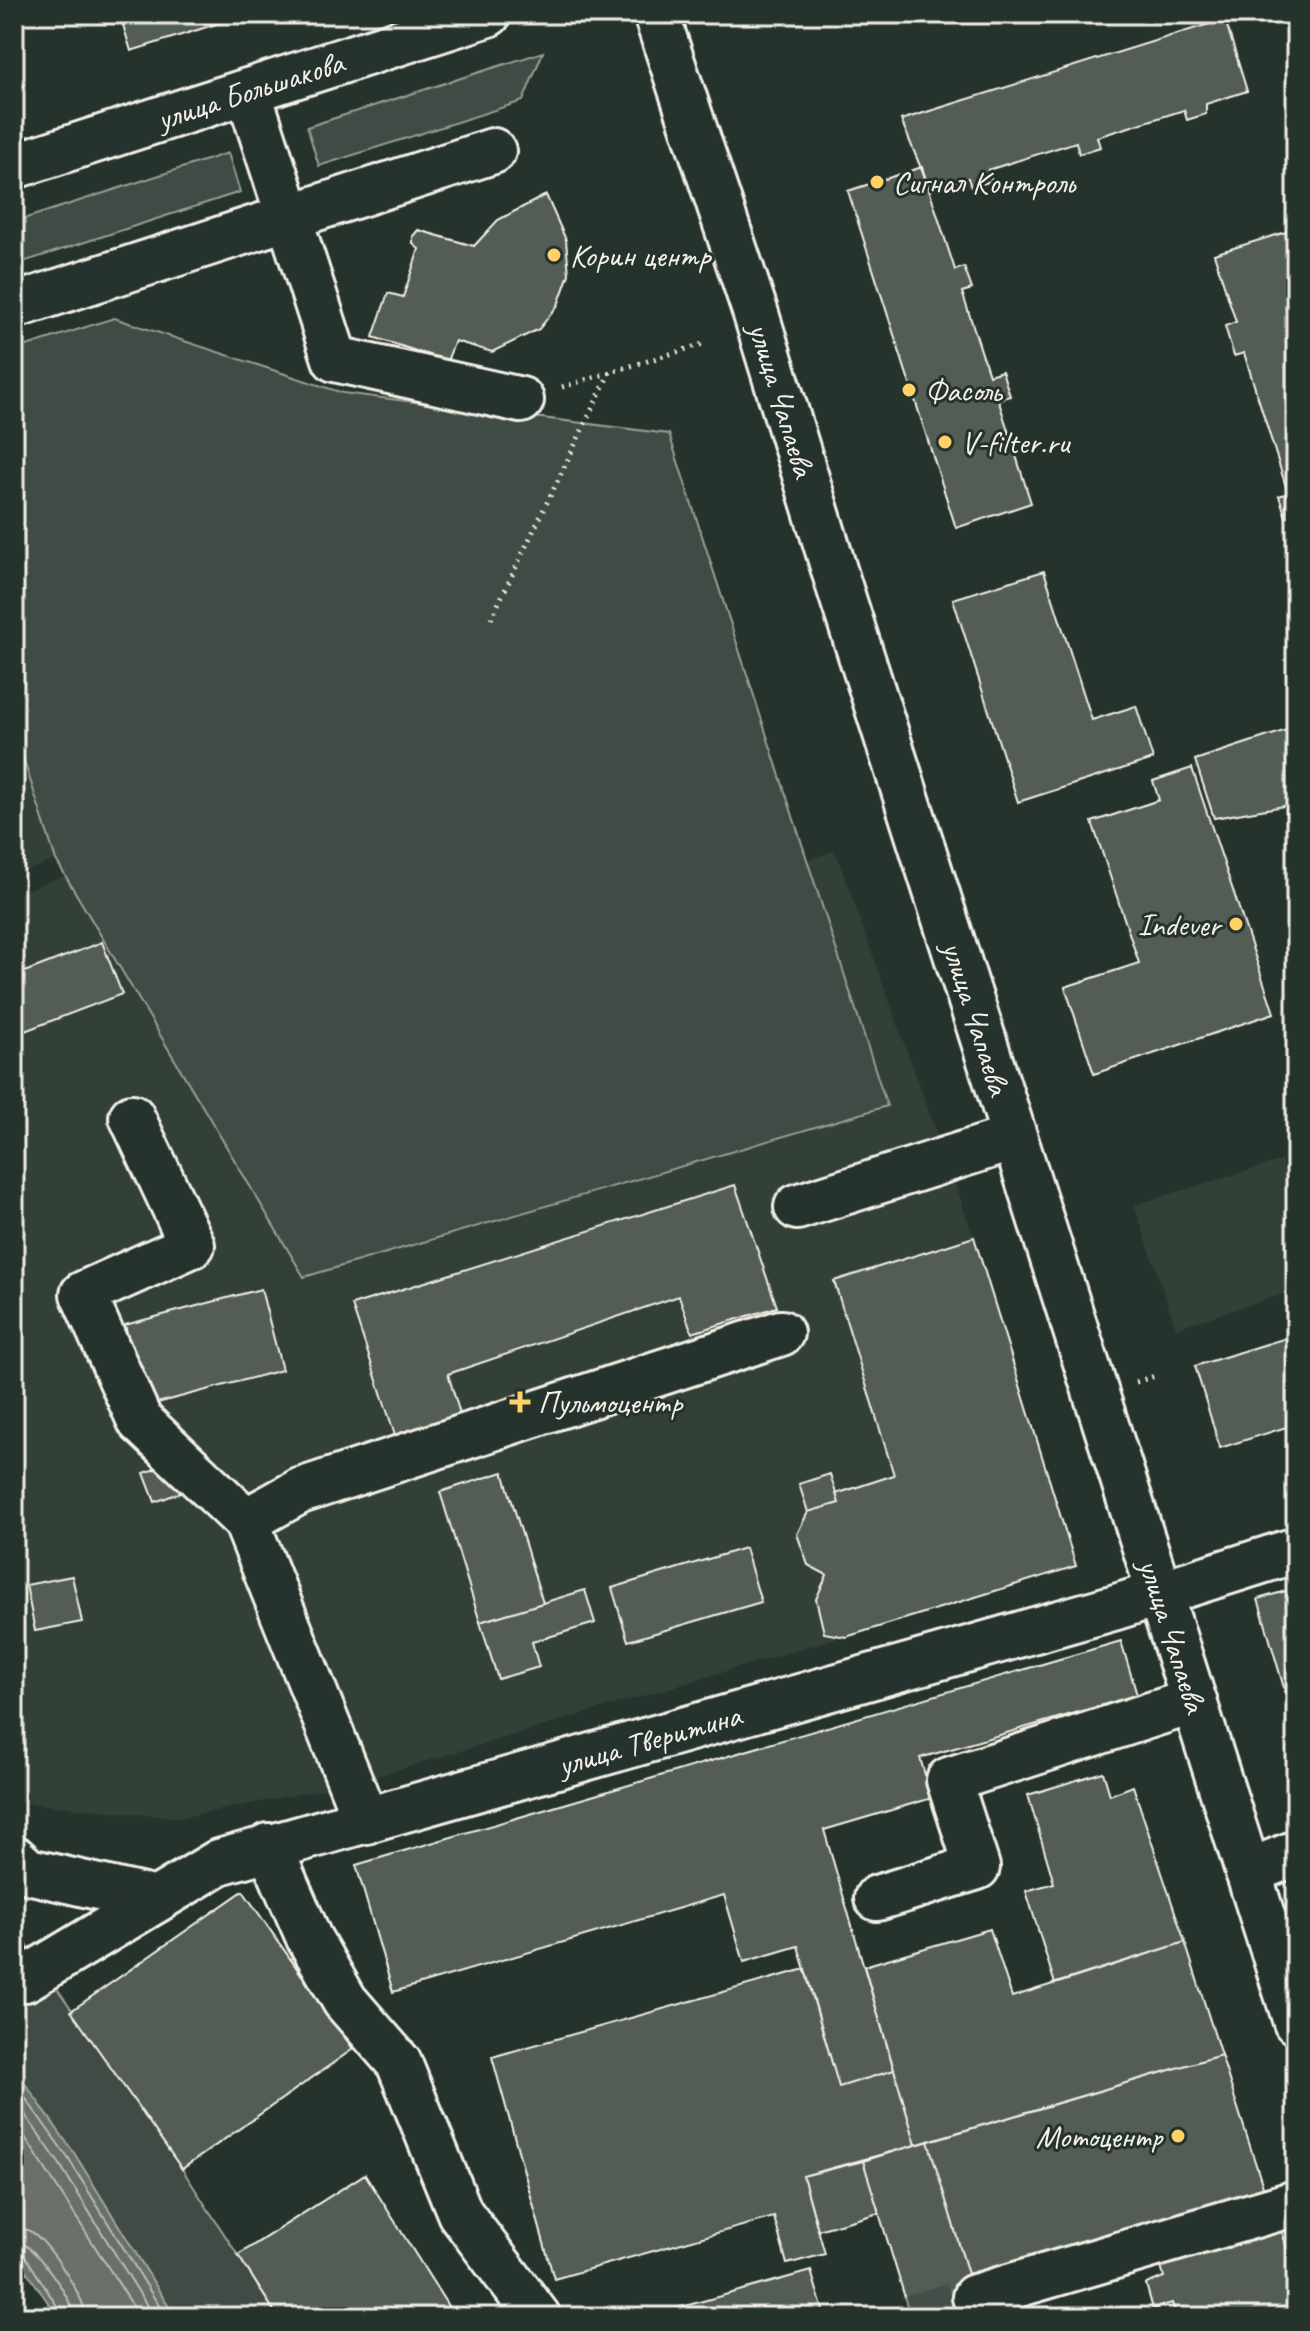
<svg xmlns="http://www.w3.org/2000/svg" width="1310" height="2331" viewBox="0 0 1310 2331" font-family="Caveat,sans-serif">
<rect width="100%" height="100%" fill="#26332d"/>
<filter id="ink" filterUnits="userSpaceOnUse"><feTurbulence type="fractalNoise" baseFrequency=".0125" numOctaves="2"/><feDisplacementMap in="SourceGraphic" scale="16" xChannelSelector="R" yChannelSelector="G"/><feConvolveMatrix kernelMatrix="1 2 1 2 8 2 1 2 1" color-interpolation-filters="sRGB"/></filter>
<g filter="url(#ink)">
<path fill="#333f39" d="M 14,730 L 56,860 L 14,875 Z
M 835,850 L 974,1237 L 1076,1566 L 354,1783 L 180,1818 L 14,1802 L 14,895 L 114,856 L 215,1082 Z
M 1296,1156 L 1296,1290 L 1176,1328 L 1134,1205 Z"/>
<path fill="#414b45" stroke="#9a9e96" stroke-width="2" d="M 543,52 L 523,101 L 319,166 L 307,127 Z
M 228,153 L 240,192 L 14,265 L 14,222 Z
M 114,318 L 343,393 L 669,434 L 887,1106 L 304,1277 L 56,860 L 14,730 L 14,350 Z
M 14,1926 L 182,2169 L 278,2317 L 175,2317 L 74,2153 L 14,2068 Z"/>
<path fill="#676f68" stroke="#9fa39b" stroke-width="2" d="M 14,2068 L 74,2153 L 175,2317 L 58,2317 L 14,2253 Z"/>
<g fill="none" stroke-linecap="round" stroke-linejoin="round">
<path stroke="#bcbdb5" stroke-width="2" d="M 14,2082 L 68,2158 L 166,2317
M 14,2099 L 59,2163 L 154,2317
M 14,2120 L 140,2317
M 14,2228 C 23,2228 31,2230 37,2236 C 52,2249 85,2298 86,2317
M 14,2240 C 33,2241 73,2299 74,2317
M 14,2250 L 24,2254 L 64,2317"/>
</g>
<path fill="#525c55" stroke="#f4f1e8" stroke-width="2" d="M 158,14 L 248,14 L 131,51 L 123,25 Z
M 1225,19 L 1247,91 L 1206,104 L 1206,114 L 1187,120 L 1184,110 L 1097,137 L 1100,147 L 1079,154 L 1076,142 L 988,170 L 992,181 L 971,187 L 968,178 L 930,190 L 901,120 Z
M 922,167 L 955,270 L 964,267 L 972,289 L 962,292 L 989,375 L 1002,371 L 1010,396 L 998,399 L 1031,503 L 956,528 L 848,191 Z
M 546,195 L 566,240 L 569,274 L 558,305 L 539,329 L 492,352 L 455,341 L 447,361 L 373,337 L 388,293 L 403,297 L 419,249 L 413,244 L 413,236 L 418,230 L 474,246 L 498,220 Z
M 1286,232 L 1296,263 L 1296,514 L 1286,517 L 1279,496 L 1288,493 L 1244,353 L 1234,356 L 1225,326 L 1236,322 L 1214,254 Z
M 1044,571 L 1092,720 L 1136,706 L 1153,759 L 1018,802 L 953,599 Z
M 1296,727 L 1296,804 L 1214,818 L 1195,760 Z
M 1192,768 L 1274,1013 L 1094,1074 L 1065,987 L 1139,963 L 1092,822 L 1159,800 L 1153,781 Z
M 102,942 L 122,994 L 14,1035 L 14,976 Z
M 735,1185 L 777,1307 L 692,1333 L 679,1296 L 448,1374 L 460,1414 L 395,1435 L 352,1305 Z
M 974,1237 L 1076,1566 L 846,1637 L 824,1633 L 816,1599 L 827,1575 L 808,1565 L 797,1534 L 808,1512 L 839,1503 L 836,1494 L 894,1475 L 834,1281 Z
M 261,1289 L 282,1370 L 146,1406 L 125,1325 Z
M 1296,1335 L 1296,1424 L 1220,1448 L 1195,1366 Z
M 14,1376 L 21,1394 L 14,1397 Z
M 171,1463 L 182,1492 L 155,1502 L 144,1473 Z
M 503,1472 L 543,1603 L 480,1622 L 440,1492 Z
M 830,1474 L 839,1503 L 808,1512 L 799,1484 Z
M 745,1548 L 761,1602 L 628,1641 L 612,1588 Z
M 72,1576 L 82,1622 L 35,1631 L 26,1585 Z
M 1296,1588 L 1296,1729 L 1258,1599 Z
M 585,1590 L 595,1623 L 532,1642 L 539,1667 L 498,1679 L 480,1622 Z
M 1121,1641 L 1137,1695 L 920,1758 L 932,1798 L 824,1830 L 894,2070 L 839,2087 L 798,1946 L 744,1962 L 724,1895 L 393,1992 L 356,1865 Z
M 1103,1772 L 1110,1795 L 1133,1786 L 1185,1942 L 1055,1984 L 1026,1891 L 1054,1883 L 1028,1795 Z
M 243,1891 L 353,2049 L 182,2169 L 71,2011 Z
M 990,1929 L 1012,1997 L 1185,1942 L 1221,2055 L 916,2145 L 864,1966 Z
M 805,1969 L 839,2087 L 894,2070 L 916,2145 L 803,2176 L 825,2254 L 787,2264 L 774,2217 L 554,2279 L 492,2057 Z
M 1221,2055 L 1264,2190 L 968,2274 L 928,2141 Z
M 928,2141 L 981,2317 L 911,2317 L 863,2161 Z
M 863,2161 L 879,2213 L 818,2230 L 803,2176 Z
M 365,2174 L 455,2317 L 278,2317 L 238,2255 Z
M 1280,2225 L 1296,2279 L 1296,2317 L 1177,2317 L 1172,2303 L 1153,2309 L 1146,2284 L 1164,2277 L 1160,2264 Z
M 811,2271 L 825,2317 L 649,2316 Z"/>
<g fill="none" stroke-linecap="round" stroke-linejoin="round">
<path stroke="#455049" stroke-width="44" stroke-dasharray="44 22" stroke-linecap="butt" d="M 911,2317 L 975,2297"/>
<g stroke="#f4f1e8" stroke-width="50">
<g id="minor">
<path d="M 248,91 L 335,359 L 521,400"/>
<path id="s1" d="M 14,166 L 488,14"/>
<path d="M 14,306 L 493,151"/>
<path d="M 132,1117 L 192,1245 L 83,1294 L 140,1421 L 246,1521 L 366,1821"/>
<path d="M 797,1207 L 1014,1138"/>
<path d="M 246,1521 L 300,1491 L 781,1333"/>
<path d="M 269,1846 L 309,1938 L 345,2001 L 399,2063 L 460,2213 L 538,2317"/>
<path d="M 14,1858 L 28,1871 L 156,1900"/>
<path d="M 1248,1872 L 1296,1853"/>
<path d="M 877,1898 L 977,1867 L 949,1780 L 1194,1701"/>
<path id="s2" d="M 25,1979 L 219,1862 L 1116,1607 L 1296,1550"/>
<path d="M 975,2297 L 1296,2203"/>
</g>
</g>
<g stroke="#f4f1e8" stroke-width="50">
<g id="major">
<path id="s3" d="M 656,14 L 755,311 L 839,586 L 1296,2022"/>
</g>
</g>
<path stroke="#f4f1e8" stroke-width="5" stroke-dasharray="2 6" stroke-linecap="butt" d="M 562,387 L 703,344
M 491,619 L 610,372
M 1136,1382 L 1158,1375"/>
<use href="#minor" stroke="#26332d" stroke-width="44"/>
<use href="#major" stroke="#26332d" stroke-width="44"/>
</g>
</g>
<g fill="#ffd166" stroke="#26332d" stroke-width="3">
<circle cx="877" cy="182" r="8"/>
<circle cx="554" cy="255" r="8"/>
<circle cx="909" cy="390" r="8"/>
<circle cx="945" cy="442" r="8"/>
<circle cx="1236" cy="924" r="8"/>
<path d="M516 1390h8v8h8v8h-8v8h-8v-8h-8v-8h8z"/>
<circle cx="1178" cy="2136" r="8"/>
</g>
<g text-anchor="middle" stroke-width="6" stroke-linejoin="round" paint-order="stroke">
<g font-size="32" fill="#f4f1e8" stroke="#26332d">
<text dy="11" stroke="none"><textPath href="#s1" startOffset="248">улица Большакова</textPath></text>
<text dy="11" stroke="none"><textPath href="#s3" startOffset="406">улица Чапаева</textPath></text>
<text dy="11" stroke="none"><textPath href="#s3" startOffset="1054">улица Чапаева</textPath></text>
<text dy="11" stroke="none"><textPath href="#s3" startOffset="1702">улица Чапаева</textPath></text>
<text dy="11" stroke="none"><textPath href="#s2" startOffset="674">улица Тверитина</textPath></text>
</g>
<g font-size="32" fill="#f4f1e8" stroke="#26332d" text-anchor="start">
<text x="893" y="193">Сигнал Контроль</text>
<text x="570" y="266">Корин центр</text>
<text x="925" y="401">Фасоль</text>
<text x="961" y="453">V-filter.ru</text>
<text x="1220" y="935" text-anchor="end">Indever</text>
<text x="538" y="1413">Пульмоцентр</text>
<text x="1162" y="2147" text-anchor="end">Мотоцентр</text>
</g>
</g>
<rect width="1310" height="2331" fill="none" stroke="#26332d" stroke-width="48"/>
<rect x="24" y="24" width="1262" height="2283" fill="none" stroke="#f4f1e8" stroke-width="3" filter="url(#ink)"/>
</svg>
